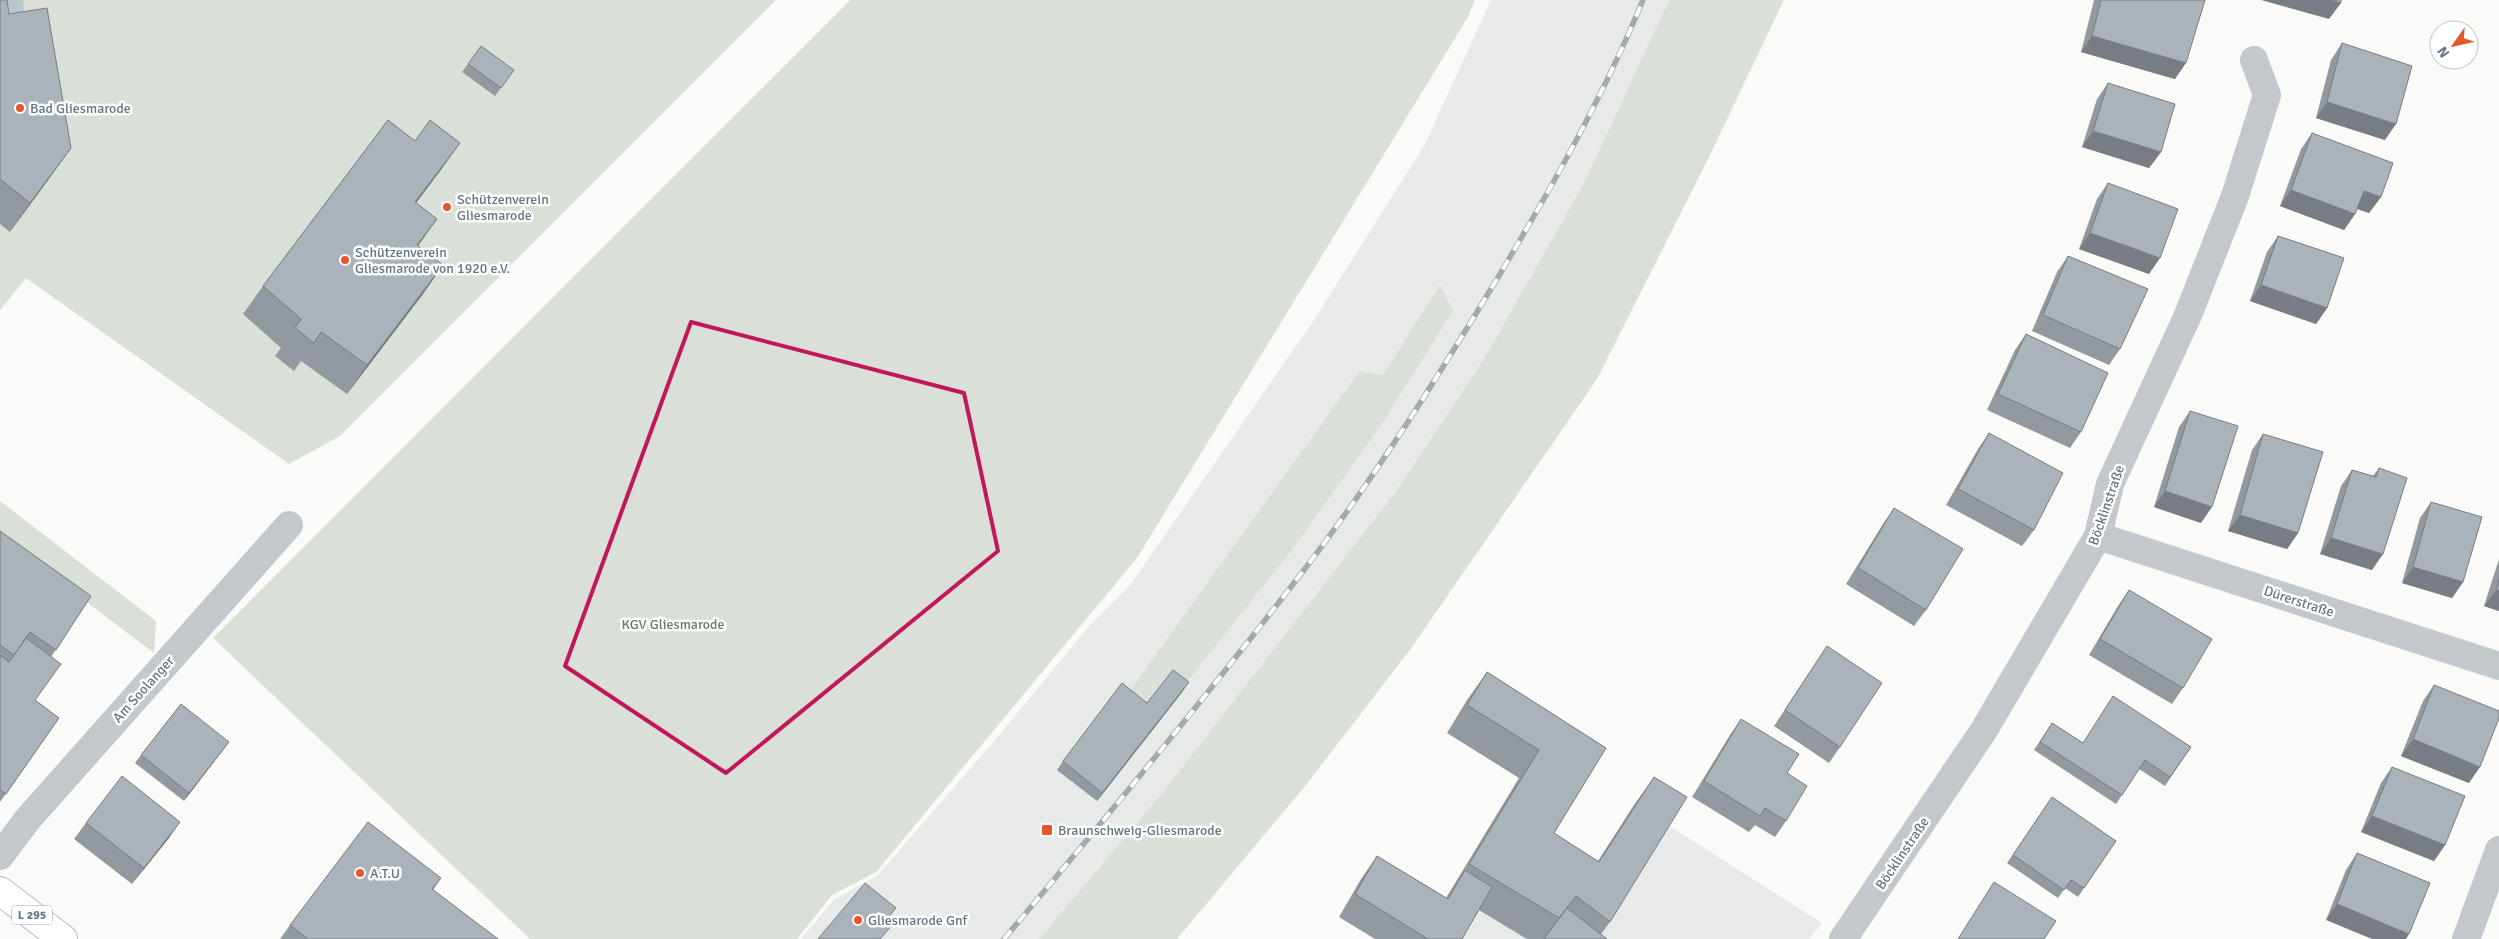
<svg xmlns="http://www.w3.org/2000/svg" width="2499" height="939" viewBox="0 0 2499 939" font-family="Signika,sans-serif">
<rect width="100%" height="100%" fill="#fafaf8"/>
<path fill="#e8e9e9" d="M 1491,0 L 1669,0 L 1584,183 L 1485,357 L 1394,494 L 1162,793 L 1039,939 L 801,939 L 834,899 L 877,876 L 990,746 L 1091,624 L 1131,584 L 1314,320 L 1424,146 Z
M 1634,805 L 1668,825 L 1822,923 L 1809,939 L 1460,939 L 1476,910 L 1580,891 Z"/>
<path fill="#dadfd7" d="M 0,0 L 776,0 L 340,436 L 289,464 L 26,278 L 0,310 Z
M 850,0 L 1475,0 L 1468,17 L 1137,558 L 876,872 L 832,895 L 797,939 L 530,939 L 213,638 Z
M 1669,0 L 1784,0 L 1709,157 L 1597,379 L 1412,647 L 1306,785 L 1177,939 L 1039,939 L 1162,793 L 1394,494 L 1485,357 L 1584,183 Z
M 1440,285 L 1453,311 L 1379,428 L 1294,547 L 1155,722 L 1124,699 L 1359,372 L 1383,375 Z
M 0,501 L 156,621 L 154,653 L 0,537 Z"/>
<path fill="#bbc7cb" d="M 0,0 L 23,0 L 25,18 L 0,29 Z"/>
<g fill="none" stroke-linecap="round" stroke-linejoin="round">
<g stroke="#b5babe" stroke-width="30">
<path id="primary" d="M 0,891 L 63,939"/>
</g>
<path stroke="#c3c8cc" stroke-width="28" d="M 2098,536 L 2499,666
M 0,856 L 27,820 L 289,525
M 1843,939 L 1984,730 L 2098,536 L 2110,484 L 2188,315 L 2235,196 L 2267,95 L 2254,60
M 2466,939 L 2499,850"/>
<use href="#primary" stroke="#fff" stroke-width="28"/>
<g stroke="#a2aab0" stroke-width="5.5">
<path id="rail" d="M 1004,939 C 1106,818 1207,696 1304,570 C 1376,476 1439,375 1500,274 C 1553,185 1604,95 1643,0"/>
</g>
<use href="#rail" stroke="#fff" stroke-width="4" stroke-dasharray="11" stroke-linecap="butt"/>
</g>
<path fill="#929a9f" d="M 0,0 L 9,14 L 71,148 L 51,176 L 10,232 L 0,224 Z
M 2094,0 L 2205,0 L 2175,79 L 2081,52 Z
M 2342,43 L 2385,140 L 2316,118 L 2331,60 Z
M 468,64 L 514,70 L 495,96 L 462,72 Z
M 2108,83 L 2161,152 L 2149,168 L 2082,147 L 2097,99 Z
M 2312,133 L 2381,197 L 2369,213 L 2357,209 L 2355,214 L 2344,230 L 2280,206 L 2301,149 Z
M 415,141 L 460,143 L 440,171 L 416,203 L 437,219 L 418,246 L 443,265 L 423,294 L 347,394 L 301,361 L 294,371 L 275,356 L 281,348 L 243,314 L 263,286 Z
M 2108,183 L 2149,274 L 2079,249 L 2097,199 Z
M 2278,236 L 2327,308 L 2316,324 L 2250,301 L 2267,252 Z
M 2068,256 L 2120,349 L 2109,365 L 2032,331 L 2057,272 Z
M 2026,334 L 2081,432 L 2070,448 L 1987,410 L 2015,350 Z
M 2190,411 L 2201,523 L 2154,507 L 2179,427 Z
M 1989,433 L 2034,530 L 2022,546 L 1946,505 L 1978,449 Z
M 2263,434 L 2298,533 L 2287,549 L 2228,531 L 2252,450 Z
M 2379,468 L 2372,570 L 2320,554 L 2341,486 L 2352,470 L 2373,476 Z
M 2431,502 L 2463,582 L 2452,598 L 2402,583 L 2420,518 Z
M 1894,508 L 1926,610 L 1914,626 L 1846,584 L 1883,524 Z
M 0,531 L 91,596 L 51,657 L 35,700 L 59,718 L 0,802 Z
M 2499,559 L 2499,611 L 2484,606 Z
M 2129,590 L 2183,688 L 2172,704 L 2089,655 L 2118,606 Z
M 1827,646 L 1840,747 L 1829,763 L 1774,726 Z
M 1487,672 L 1606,748 L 1554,833 L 1598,861 L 1634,805 L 1654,777 L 1610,922 L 1601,934 L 1607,939 L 1527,939 L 1479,910 L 1462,939 L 1375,939 L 1339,917 L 1361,879 L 1377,856 L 1446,898 L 1519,778 L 1447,733 L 1467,700 Z
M 2434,685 L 2469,783 L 2401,756 L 2423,701 Z
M 1183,691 L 1097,801 L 1057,770 L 1063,761 L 1147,703 Z
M 1741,719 L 1787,773 L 1786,821 L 1775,837 L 1755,825 L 1749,832 L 1692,797 L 1730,735 Z
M 2052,723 L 2083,743 L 2191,747 L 2165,786 L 2139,769 L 2116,804 L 2034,750 Z
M 229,742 L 184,801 L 135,763 L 141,755 Z
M 2392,767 L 2445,845 L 2434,861 L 2361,832 L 2381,783 Z
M 2052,797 L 2116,841 L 2078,897 L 2065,888 L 2058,898 L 2007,863 Z
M 86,823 L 169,838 L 132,884 L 74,839 Z
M 2357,853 L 2430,883 L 2326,920 L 2346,870 Z
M 441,878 L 433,890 L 498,939 L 280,939 L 290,925 Z"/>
<path fill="#777d82" d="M 2261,0 L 2330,0 L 2341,3 L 2329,19 Z
M 2092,36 L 2186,63 L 2175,79 L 2081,52 Z
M 2327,102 L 2396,124 L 2385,140 L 2316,118 Z
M 2093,131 L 2161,152 L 2149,168 L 2082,147 Z
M 460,143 L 440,171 L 395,231 L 415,202 Z
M 71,148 L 51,176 L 10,232 L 30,203 Z
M 2291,190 L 2355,214 L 2344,230 L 2280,206 Z
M 2364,191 L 2381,197 L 2369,213 L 2352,207 Z
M 437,219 L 417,247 L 417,245 Z
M 2090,233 L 2160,258 L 2149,274 L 2079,249 Z
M 443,265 L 423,294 L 347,394 L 367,365 Z
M 2261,285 L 2327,308 L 2316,324 L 2250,301 Z
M 2165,491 L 2212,507 L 2201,523 L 2154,507 Z
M 2240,515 L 2298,533 L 2287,549 L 2228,531 Z
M 2331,538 L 2383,554 L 2372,570 L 2320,554 Z
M 2413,567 L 2463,582 L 2452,598 L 2402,583 Z
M 2496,590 L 2499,591 L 2499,611 L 2484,606 Z
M 1189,682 L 1183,691 L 1097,801 L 1102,793 Z
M 2413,739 L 2480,767 L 2469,783 L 2401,756 Z
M 229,742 L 223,750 L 184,801 L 189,793 Z
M 2372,816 L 2445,845 L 2434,861 L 2361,832 Z
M 180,822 L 169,838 L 132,884 L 144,868 Z
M 2337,904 L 2409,934 L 2406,939 L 2372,939 L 2326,920 Z"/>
<path fill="#aab3b9" stroke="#777d82" d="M 0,0 L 7,0 L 9,14 L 47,8 L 71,148 L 30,203 L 0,179 Z
M 2101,0 L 2205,0 L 2186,63 L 2092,36 Z
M 2330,0 L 2341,0 L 2341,3 Z
M 2342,43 L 2412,66 L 2396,124 L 2327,102 Z
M 481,46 L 514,70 L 501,88 L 468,64 Z
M 2108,83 L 2175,104 L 2161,152 L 2093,131 Z
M 388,120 L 415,141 L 430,120 L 460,143 L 415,202 L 437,219 L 417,245 L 443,265 L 367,365 L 321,332 L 314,343 L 295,328 L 301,319 L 263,286 Z
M 2312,133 L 2393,163 L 2381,197 L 2364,191 L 2355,214 L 2291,190 Z
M 2108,183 L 2178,209 L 2160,258 L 2090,233 Z
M 2278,236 L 2344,258 L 2327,308 L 2261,285 Z
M 2068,256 L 2148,289 L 2120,349 L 2043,315 Z
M 2026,334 L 2108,373 L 2081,432 L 1998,394 Z
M 2190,411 L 2238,426 L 2212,507 L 2165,491 Z
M 1989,433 L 2063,473 L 2034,530 L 1958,489 Z
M 2263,434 L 2323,452 L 2298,533 L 2240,515 Z
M 2379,468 L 2407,478 L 2383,554 L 2331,538 L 2352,470 L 2376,477 Z
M 2431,502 L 2482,517 L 2463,582 L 2413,567 Z
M 1894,508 L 1963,549 L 1926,610 L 1858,568 Z
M 0,531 L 91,596 L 56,650 L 30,632 L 14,655 L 0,645 Z
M 2499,579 L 2499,591 L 2496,590 Z
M 2129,590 L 2212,639 L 2183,688 L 2100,639 Z
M 26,638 L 61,664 L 35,700 L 59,718 L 6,794 L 0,790 L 0,655 L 9,662 Z
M 1827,646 L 1882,683 L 1840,747 L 1785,710 Z
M 1173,670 L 1189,682 L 1102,793 L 1063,761 L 1122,683 L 1147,703 Z
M 1487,672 L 1606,748 L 1554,833 L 1599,862 L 1654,777 L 1687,797 L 1610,922 L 1576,896 L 1559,918 L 1469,864 L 1539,750 L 1467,705 Z
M 2434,685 L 2499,711 L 2499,718 L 2480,767 L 2413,739 Z
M 2113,696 L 2191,747 L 2170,777 L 2145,760 L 2122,795 L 2040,742 L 2052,723 L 2083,743 Z
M 181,704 L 229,742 L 189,793 L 141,755 Z
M 1741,719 L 1799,754 L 1787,773 L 1807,786 L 1786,821 L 1765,808 L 1760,816 L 1704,781 Z
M 2392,767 L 2465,796 L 2445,845 L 2372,816 Z
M 122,776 L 180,822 L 144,868 L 86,823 Z
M 2052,797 L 2116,841 L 2084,888 L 2071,880 L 2064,890 L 2013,855 Z
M 368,822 L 441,878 L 432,889 L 498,939 L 308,939 L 290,925 Z
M 2357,853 L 2430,883 L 2409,934 L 2337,904 Z
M 1377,856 L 1448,899 L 1465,870 L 1492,887 L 1462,939 L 1428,939 L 1355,894 Z
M 1994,882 L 2056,921 L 2044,939 L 1958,939 Z
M 865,883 L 896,908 L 886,920 L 892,925 L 880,939 L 818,939 Z
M 1567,908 L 1607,939 L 1544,939 Z"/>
<path fill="none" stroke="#c2185b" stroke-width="4" stroke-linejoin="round" d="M 691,322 L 964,393 L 998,551 L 726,773 L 565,666 Z"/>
<g fill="#e4572e" stroke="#fff" stroke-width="2">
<circle cx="20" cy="108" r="5"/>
<circle cx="447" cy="207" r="5"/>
<circle cx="345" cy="260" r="5"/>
<rect x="1041" y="824" width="12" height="12" rx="2.5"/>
<circle cx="360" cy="873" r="5"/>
<circle cx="858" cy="920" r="5"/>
</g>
<g text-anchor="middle" stroke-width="5" stroke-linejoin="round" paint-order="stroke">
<rect fill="#fff" stroke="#939fa8" stroke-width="1" x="12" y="905.5" width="40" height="19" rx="4"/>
<g font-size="12" font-weight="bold" fill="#657683">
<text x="32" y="919">L 295</text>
</g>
<g font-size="14" fill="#657683" stroke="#fff" text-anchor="start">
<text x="30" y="113">Bad Gliesmarode</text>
<text x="457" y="204">Schützenverein<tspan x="457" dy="16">Gliesmarode</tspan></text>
<text x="355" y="257">Schützenverein<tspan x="355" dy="16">Gliesmarode von 1920 e.V.</tspan></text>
<text x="1058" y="835">Braunschweig-Gliesmarode</text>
<text x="370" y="878">A.T.U</text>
<text x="868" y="925">Gliesmarode Gnf</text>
</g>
<g font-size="14" fill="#657683" stroke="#fff">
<text transform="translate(2106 505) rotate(-71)" y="5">Böcklinstraße</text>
<text transform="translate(2299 601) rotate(18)" y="5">Dürerstraße</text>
<text transform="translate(143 689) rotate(-48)" y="5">Am Soolanger</text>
<text transform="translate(1902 853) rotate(-56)" y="5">Böcklinstraße</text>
</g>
<g font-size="14" fill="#687a64" stroke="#fff">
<text x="673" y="629">KGV Gliesmarode</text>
</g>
</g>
<g transform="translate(2454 45) rotate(236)"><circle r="24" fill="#ffffff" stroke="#c1c8cd"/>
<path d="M0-4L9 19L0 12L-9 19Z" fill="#e4572e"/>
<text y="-8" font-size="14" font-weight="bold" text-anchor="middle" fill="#657683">N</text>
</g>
</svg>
